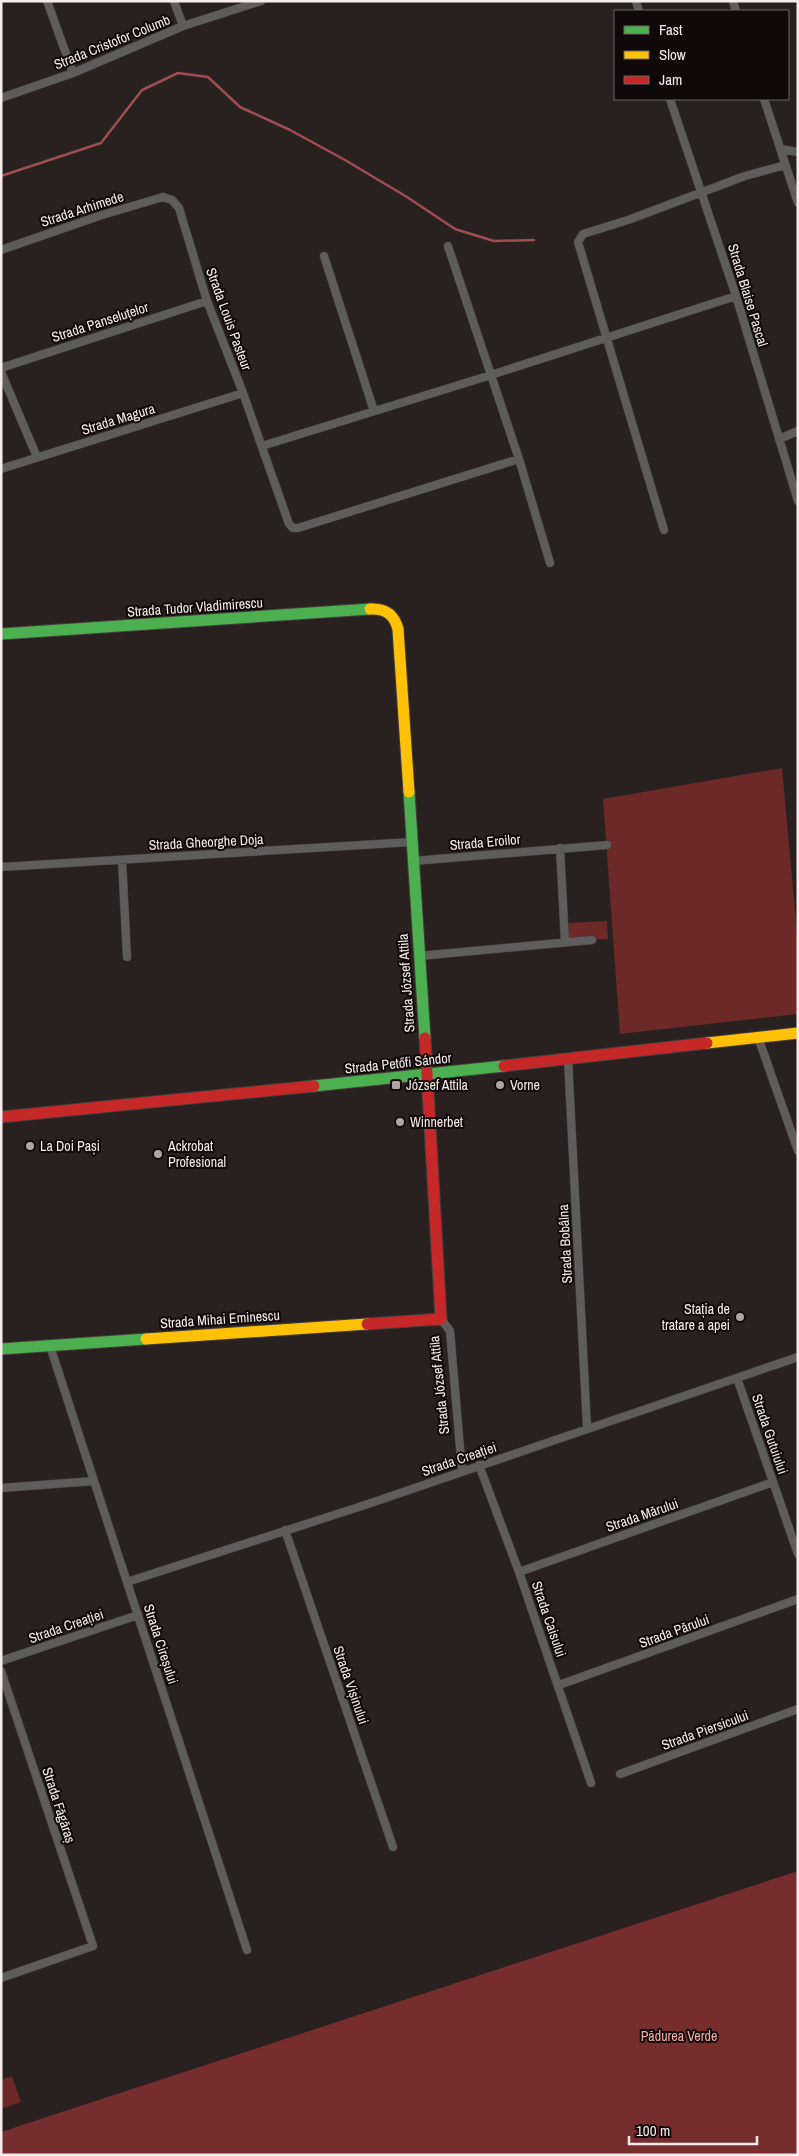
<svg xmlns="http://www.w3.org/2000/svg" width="799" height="2156" viewBox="0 0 799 2156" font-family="'Archivo Narrow',sans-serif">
<rect width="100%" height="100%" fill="#282120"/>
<path fill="#6d2828" d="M 782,768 L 798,943 L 798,1014 L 620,1034 L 603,799 Z
M 607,921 L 608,939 L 569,940 L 568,923 Z
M 12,2076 L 21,2102 L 1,2109 L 1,2080 Z"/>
<path fill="#772d2e" d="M 798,1871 L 798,2155 L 1,2155 L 1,2132 Z"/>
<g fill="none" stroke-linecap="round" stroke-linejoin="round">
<path stroke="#9f4e4d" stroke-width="2.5" d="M 1,176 L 101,143 L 142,90 L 178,73 L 208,77 L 240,107 L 290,130 L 345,160 L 407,197 L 455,229 L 494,241 L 534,240"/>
<g stroke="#443e3d" stroke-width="9">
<path id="street" d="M 47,1 L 73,73
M 174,1 L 183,26
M 636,1 L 639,11
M 733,1 L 736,11
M 1,98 L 73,73 L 183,26 L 261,1
M 670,99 L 736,296 L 798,501
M 764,99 L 798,203
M 781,149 L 798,152
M 448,246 L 519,459 L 550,563
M 1,250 L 102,215 L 163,197 L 172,200 L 179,208 L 207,301 L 243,393 L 289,524 L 293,528 L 298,528 L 519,459
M 324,256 L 374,411
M 1,368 L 207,301
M 1,372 L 37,457
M 779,439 L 798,431
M 262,446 L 491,375 L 736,296
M 1,469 L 243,393
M 664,530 L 578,242 L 583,234 L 628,220 L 745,176 L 785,165
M 560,848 L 565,942
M 122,860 L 127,957
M 413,861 L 607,845
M 1,867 L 412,842
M 419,956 L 592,940
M 758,1037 L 798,1151
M 568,1059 L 587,1428
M 441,1319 L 450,1331 L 462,1471
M 50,1346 L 247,1950
M 737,1378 L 798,1554
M 479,1465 L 519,1572 L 591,1783
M 1,1488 L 94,1481
M 285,1530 L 393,1847
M 519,1572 L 773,1482
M 127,1582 L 368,1504 L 798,1357
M 1,1661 L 138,1615
M 1,1671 L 93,1946 L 1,1978
M 559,1685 L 798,1599
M 620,1774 L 798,1709"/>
</g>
<g stroke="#443e3d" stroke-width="13">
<path id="fast" d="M 1,634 L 370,609
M 409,792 L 425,1038
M 314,1086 L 504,1066
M 1,1349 L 146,1339"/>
</g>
<g stroke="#443e3d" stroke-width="13">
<path id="slow" d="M 370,609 C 385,608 394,614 398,629 L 409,792
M 707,1043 L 798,1033
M 146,1339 L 367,1324"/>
</g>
<g stroke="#443e3d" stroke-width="13">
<path id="jam" d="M 504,1066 L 707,1043
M 1,1117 L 314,1086
M 367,1324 L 441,1319 L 425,1038"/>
</g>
<use href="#street" stroke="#5f5c5c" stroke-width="8"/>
<use href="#fast" stroke="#4caf50" stroke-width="11"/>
<use href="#slow" stroke="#ffc107" stroke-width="11"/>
<use href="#jam" stroke="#c62828" stroke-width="11"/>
</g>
<g fill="#aea5a4" stroke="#100909" stroke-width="2">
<rect x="391" y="1080" width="10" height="10" rx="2.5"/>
<circle cx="500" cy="1085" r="5"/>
<circle cx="400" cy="1122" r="5"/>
<circle cx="30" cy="1146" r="5"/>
<circle cx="158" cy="1154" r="5"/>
<circle cx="740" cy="1317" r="5"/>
</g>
<g text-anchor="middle" stroke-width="4" stroke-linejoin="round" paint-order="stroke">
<g font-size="14" fill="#f6eceb" stroke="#100909">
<text transform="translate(112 42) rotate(-22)" y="5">Strada Cristofor Columb</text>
<text transform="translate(82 209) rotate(-18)" y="5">Strada Arhimede</text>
<text transform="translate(748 295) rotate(73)" y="5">Strada Blaise Pascal</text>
<text transform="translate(229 319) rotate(70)" y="5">Strada Louis Pasteur</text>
<text transform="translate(100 322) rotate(-18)" y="5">Strada Panseluțelor</text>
<text transform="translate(118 419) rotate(-17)" y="5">Strada Magura</text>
<text transform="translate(195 607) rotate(-4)" y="5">Strada Tudor Vladimirescu</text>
<text transform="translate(206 842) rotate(-3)" y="5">Strada Gheorghe Doja</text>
<text transform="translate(485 842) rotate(-5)" y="5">Strada Eroilor</text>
<text transform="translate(406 983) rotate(-94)" y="5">Strada József Attila</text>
<text transform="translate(398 1063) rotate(-6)" y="5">Strada Petőfi Sándor</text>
<text transform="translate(565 1244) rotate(-93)" y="5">Strada Bobâlna</text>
<text transform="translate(220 1319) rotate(-4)" y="5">Strada Mihai Eminescu</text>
<text transform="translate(439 1385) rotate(-96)" y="5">Strada József Attila</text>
<text transform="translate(770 1434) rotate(71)" y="5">Strada Gutuiului</text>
<text transform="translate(459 1459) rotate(-19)" y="5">Strada Creației</text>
<text transform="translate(642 1515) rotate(-19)" y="5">Strada Mărului</text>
<text transform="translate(549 1619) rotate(71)" y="5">Strada Caisului</text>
<text transform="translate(66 1626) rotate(-19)" y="5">Strada Creației</text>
<text transform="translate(674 1631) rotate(-20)" y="5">Strada Părului</text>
<text transform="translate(161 1644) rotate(72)" y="5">Strada Cireșului</text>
<text transform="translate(351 1685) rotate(71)" y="5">Strada Vișinului</text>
<text transform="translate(705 1730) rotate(-20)" y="5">Strada Piersicului</text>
<text transform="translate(59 1805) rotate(72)" y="5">Strada Făgăraș</text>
</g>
<g font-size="14" fill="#f6eceb" stroke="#100909" text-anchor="start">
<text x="406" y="1090">József Attila</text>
<text x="510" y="1090">Vorne</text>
<text x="410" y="1127">Winnerbet</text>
<text x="40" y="1151">La Doi Pași</text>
<text x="168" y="1151">Ackrobat<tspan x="168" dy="16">Profesional</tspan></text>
<text x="730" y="1314" text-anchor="end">Stația de<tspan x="730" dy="16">tratare a apei</tspan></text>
</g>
<g font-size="14" fill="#f7ada9" stroke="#100909">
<text x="679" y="2041">Pădurea Verde</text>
</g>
</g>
<rect width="799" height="2156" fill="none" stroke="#f6eceb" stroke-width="5"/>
<rect x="614" y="10" width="175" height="90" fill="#100909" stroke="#6c6463"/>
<rect x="624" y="26" width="25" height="8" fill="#4caf50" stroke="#6c6463"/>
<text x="659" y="35" font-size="15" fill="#f6eceb">Fast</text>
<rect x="624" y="51" width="25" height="8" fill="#ffc107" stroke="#6c6463"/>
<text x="659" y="60" font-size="15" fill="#f6eceb">Slow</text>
<rect x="624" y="76" width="25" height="8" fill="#c62828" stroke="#6c6463"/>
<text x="659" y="85" font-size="15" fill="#f6eceb">Jam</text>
<path d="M629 2136v8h128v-8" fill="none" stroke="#f6eceb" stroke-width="2.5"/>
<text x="636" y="2136" font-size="15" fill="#f6eceb" stroke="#100909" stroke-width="4" paint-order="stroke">100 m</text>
</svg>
